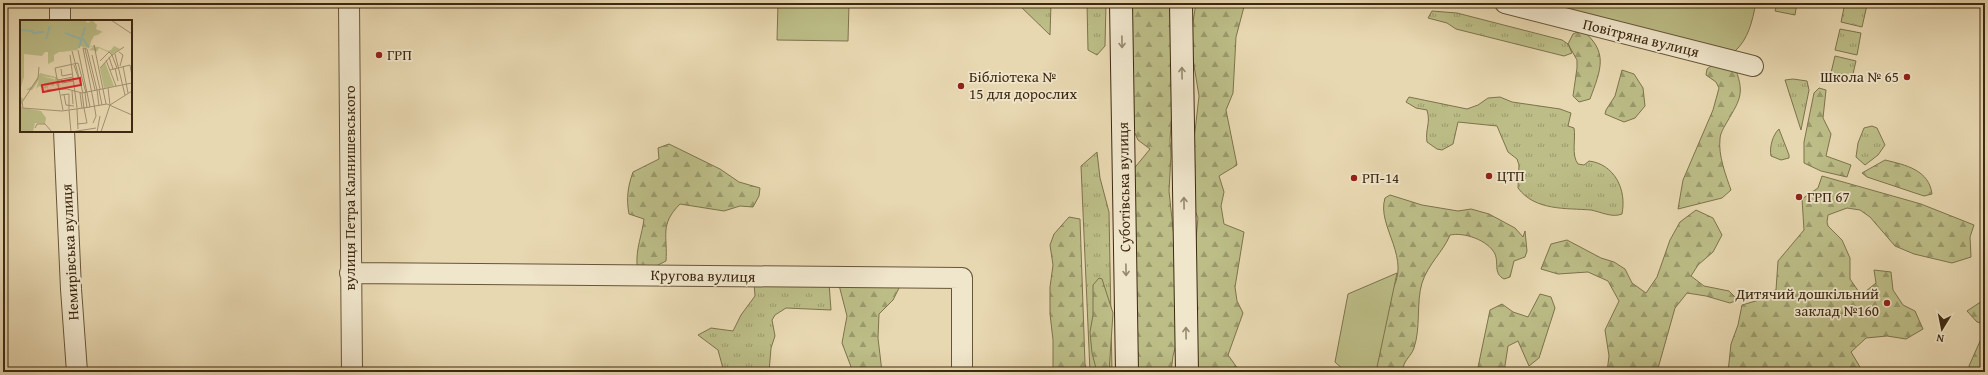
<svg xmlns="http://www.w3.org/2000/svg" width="1988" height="375" viewBox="0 0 1988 375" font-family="'Gentium Book Plus',serif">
<defs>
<pattern id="grass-tufts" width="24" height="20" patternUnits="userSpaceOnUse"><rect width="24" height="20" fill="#bcbd87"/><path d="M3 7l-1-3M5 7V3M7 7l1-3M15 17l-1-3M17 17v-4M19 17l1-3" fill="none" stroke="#9a9a6d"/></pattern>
<pattern id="forest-firs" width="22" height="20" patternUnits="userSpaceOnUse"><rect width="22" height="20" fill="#bcbd87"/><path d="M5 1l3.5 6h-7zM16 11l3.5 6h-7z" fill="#9a9a6d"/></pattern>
</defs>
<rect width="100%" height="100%" fill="#e8d8b1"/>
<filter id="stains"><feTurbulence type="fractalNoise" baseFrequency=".005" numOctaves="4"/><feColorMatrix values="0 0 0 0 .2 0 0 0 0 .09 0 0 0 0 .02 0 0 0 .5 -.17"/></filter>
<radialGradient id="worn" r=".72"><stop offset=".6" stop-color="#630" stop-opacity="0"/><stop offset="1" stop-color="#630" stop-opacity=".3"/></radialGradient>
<path fill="url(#grass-tufts)" stroke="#7d734c" d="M 1017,3 L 1051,3 L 1050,35 Z
M 1087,3 L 1106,3 L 1105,46 L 1097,55 L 1088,50 Z
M 1777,3 L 1797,3 L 1795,15 L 1775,11 Z
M 1845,3 L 1867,5 L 1862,27 L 1841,22 Z
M 1432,11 L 1457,13 L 1562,40 L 1568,44 L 1572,53 L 1564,56 L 1456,29 L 1447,23 L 1428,18 Z
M 1840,29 L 1861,33 L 1857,55 L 1835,50 Z
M 1835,56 L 1856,61 L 1851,82 L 1830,77 Z
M 1793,79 L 1807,81 L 1809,90 L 1801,130 L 1785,80 Z
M 1409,97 L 1467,109 L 1478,105 L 1488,98 L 1500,97 L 1512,102 L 1560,109 L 1571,113 L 1568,126 L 1574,128 C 1576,139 1571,155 1578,164 L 1584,165 L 1589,161 C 1614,164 1627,189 1622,214 C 1612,218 1601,212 1591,210 C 1566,208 1535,211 1518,188 L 1519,165 L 1517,159 L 1508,152 L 1497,126 L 1458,122 L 1453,144 L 1442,150 L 1437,149 L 1427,142 C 1425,128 1431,124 1427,110 L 1416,108 L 1406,102 Z
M 1872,126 L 1877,128 L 1885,145 L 1878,155 L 1865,165 L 1856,157 L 1858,143 L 1864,128 Z
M 1779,129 L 1789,155 L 1789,158 L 1781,160 L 1771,156 C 1769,148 1773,134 1779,129 Z
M 1097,152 L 1100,178 L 1109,212 L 1112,372 L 1090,372 L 1081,166 Z
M 754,282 L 829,283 L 831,310 L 786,308 L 775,315 L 772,320 L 775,336 L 771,348 L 769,372 L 724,372 L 718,350 L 698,335 L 711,328 L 733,331 L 741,315 L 755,296 Z"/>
<path fill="url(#forest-firs)" stroke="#7d734c" d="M 1131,3 L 1171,3 L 1171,66 L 1173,95 L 1170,140 L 1171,155 L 1169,191 L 1174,238 L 1177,341 L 1173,356 L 1171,372 L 1132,372 L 1132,171 L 1150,149 L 1138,140 L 1132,127 Z
M 1196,3 L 1245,3 L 1236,37 L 1233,93 L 1226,110 L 1237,165 L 1219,176 L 1224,192 L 1221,206 L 1224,224 L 1244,232 L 1235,287 L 1237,301 L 1243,313 L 1228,355 L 1238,369 L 1238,372 L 1194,372 L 1193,341 L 1198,308 L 1192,278 L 1198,218 L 1191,201 L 1187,174 L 1195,131 L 1199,96 L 1190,41 Z
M 1582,30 C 1609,52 1601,69 1590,99 L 1579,102 L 1573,96 L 1577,68 L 1577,60 L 1568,44 L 1573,34 Z
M 1734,65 C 1745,93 1741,98 1727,122 C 1724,127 1720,134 1720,139 C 1718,155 1726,176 1731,190 L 1722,198 L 1678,209 L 1683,180 L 1713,110 L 1719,88 L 1716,82 L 1706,75 L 1707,69 L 1711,66 Z
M 1622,70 L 1634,74 L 1643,88 L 1645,106 L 1635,118 L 1624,122 L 1605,114 L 1606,110 L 1615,96 Z
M 1819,88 L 1826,90 L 1823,118 L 1831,134 L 1826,156 L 1851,165 L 1847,177 L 1821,171 L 1804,163 L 1804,142 L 1814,93 Z
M 669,144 L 720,169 L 739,182 L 760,188 L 759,196 L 753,207 L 740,206 L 724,211 L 680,204 C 659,225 668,236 666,261 L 654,267 L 637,265 C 636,248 642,235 644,219 L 629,214 C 626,198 628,186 633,172 L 659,159 L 658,148 Z
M 1885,160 C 1906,165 1929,170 1932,194 L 1924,196 L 1867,177 L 1862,173 Z
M 1822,176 L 1921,204 L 1974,225 L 1970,237 L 1971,257 L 1952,263 L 1914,254 L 1895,246 L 1870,217 L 1860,210 L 1847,208 L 1828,215 L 1827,222 L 1828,226 L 1842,240 L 1850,258 L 1850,279 L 1861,295 L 1876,283 L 1874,270 L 1891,272 L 1893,290 L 1903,305 L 1915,311 L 1923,329 L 1906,339 L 1887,336 L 1866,338 L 1851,352 L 1863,372 L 1728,372 L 1731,344 L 1738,325 L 1742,305 L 1759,300 L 1757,295 L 1776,290 L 1778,261 L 1804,230 L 1802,199 L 1818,188 Z
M 1390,195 L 1422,205 L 1458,211 L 1471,209 L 1489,214 L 1515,228 L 1523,237 L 1525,231 L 1527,251 L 1525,257 L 1514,261 L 1510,277 L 1504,279 C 1493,273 1499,264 1495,254 C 1488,240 1464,232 1450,235 C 1443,252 1428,264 1422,283 C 1416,303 1421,327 1414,348 C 1411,357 1402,361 1403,372 L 1369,372 L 1390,293 C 1414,259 1376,227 1385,198 Z
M 1696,210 L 1713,218 L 1722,235 L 1713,252 L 1698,265 L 1691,276 L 1704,286 L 1729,291 L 1738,300 L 1730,303 L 1706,296 L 1687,293 L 1675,308 L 1657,372 L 1607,372 L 1609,356 L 1605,330 L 1619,301 L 1608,281 L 1588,272 L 1558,274 L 1541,269 L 1551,244 L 1567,240 L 1601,258 L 1614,262 L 1625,269 L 1632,283 L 1646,293 L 1657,277 L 1670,240 L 1680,222 Z
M 1069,217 L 1080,219 L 1085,364 L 1088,372 L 1053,372 L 1053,340 L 1050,314 L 1050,287 L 1053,265 L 1050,245 L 1054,234 Z
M 1099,278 L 1102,279 L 1113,313 L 1109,372 L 1097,372 L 1092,353 L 1090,332 L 1093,315 L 1093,285 Z
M 894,283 L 899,288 L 893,300 L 879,314 L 878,338 L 882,372 L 853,372 L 842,343 L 847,316 L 839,285 Z
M 1540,294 L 1551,297 L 1555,308 L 1539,358 L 1529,366 L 1518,341 L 1508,346 L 1504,372 L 1477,372 L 1490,310 L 1502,304 L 1513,312 L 1528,317 Z
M 1985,299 L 1985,324 L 1977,322 L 1967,311 Z
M 1985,330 L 1985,372 L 1971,372 L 1969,366 Z"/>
<path fill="#bcbd87" stroke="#7d734c" d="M 778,3 L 849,3 L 848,41 L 777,40 Z
M 1540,3 L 1756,3 C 1752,21 1749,39 1734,52 Z
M 1397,273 L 1376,372 L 1346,372 L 1335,362 L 1348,294 Z"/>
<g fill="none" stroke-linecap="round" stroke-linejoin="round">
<g stroke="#685539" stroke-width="22">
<path id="street" d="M 60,3 L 60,21
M 349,3 L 352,372
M 1505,3 L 1753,66
M 64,131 L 71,289 L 77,372
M 350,273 L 962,278 L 962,372"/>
</g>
<g stroke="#3e2911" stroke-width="24">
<path id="secondary" d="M 1121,3 L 1127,372
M 1181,3 L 1187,372"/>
</g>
<use href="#street" stroke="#f0e6cc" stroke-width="20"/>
<use href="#secondary" stroke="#f0e6cc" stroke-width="22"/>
</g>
<defs><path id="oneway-shaft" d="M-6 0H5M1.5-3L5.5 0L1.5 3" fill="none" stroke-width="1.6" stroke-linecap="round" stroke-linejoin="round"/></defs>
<g stroke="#97886e">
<use href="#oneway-shaft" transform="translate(1122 42) rotate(89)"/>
<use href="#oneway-shaft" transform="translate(1182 73) rotate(-91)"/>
<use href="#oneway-shaft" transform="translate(1184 203) rotate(-91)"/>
<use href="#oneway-shaft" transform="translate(1126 270) rotate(89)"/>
<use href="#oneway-shaft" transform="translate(1186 333) rotate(-91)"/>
</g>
<g fill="#8f2418" stroke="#f0e6cc" stroke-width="1.5">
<circle cx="379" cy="55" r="4"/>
<circle cx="1907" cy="77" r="4"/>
<circle cx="961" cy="86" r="4"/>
<circle cx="1489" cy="176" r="4"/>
<circle cx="1354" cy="178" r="4"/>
<circle cx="1799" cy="197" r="4"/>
<circle cx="1887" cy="303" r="4"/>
</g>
<g text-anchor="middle" stroke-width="3.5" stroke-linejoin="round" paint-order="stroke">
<g font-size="15" fill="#3e2911" stroke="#f0e6cc">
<text transform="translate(1641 38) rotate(14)" y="5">Повітряна вулиця</text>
<text transform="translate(1124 187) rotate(-91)" y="5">Суботівська вулиця</text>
<text transform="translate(350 188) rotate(-90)" y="5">вулиця Петра Калнишевського</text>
<text transform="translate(70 252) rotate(-93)" y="5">Немирівська вулиця</text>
<text transform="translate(703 276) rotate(1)" y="5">Кругова вулиця</text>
</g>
<g font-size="15" fill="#3e2911" stroke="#f0e6cc" text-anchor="start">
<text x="387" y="60">ГРП</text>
<text x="969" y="82">Бібліотека №<tspan x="969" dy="17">15 для дорослих</tspan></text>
<text x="1899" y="82" text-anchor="end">Школа № 65</text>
<text x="1497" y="181">ЦТП</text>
<text x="1362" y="183">РП-14</text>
<text x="1807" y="202">ГРП 67</text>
<text x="1879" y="299" text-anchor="end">Дитячий дошкільний<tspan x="1879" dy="17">заклад №160</tspan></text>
</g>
</g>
<g transform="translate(20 20)">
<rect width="112" height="112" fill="#e8d8b1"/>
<path d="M 61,0 L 67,0 L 65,1 L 68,3 L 72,0 L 77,5 L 76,9 L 83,12 L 72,16 L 70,26 L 79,27 L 88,31 L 91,30 L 94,26 L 100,29 L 92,34 L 79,28 L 77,31 L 69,30 L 73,27 L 60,25 L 57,30 L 41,32 ZM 20,53 L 36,57 L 40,60 L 39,69 L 34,61 L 35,58 L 21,56 L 34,59 L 34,66 L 29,65 L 27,69 L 27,65 L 26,69 L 23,67 L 25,67 L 23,62 L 22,68 L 19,66 L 16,69 L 19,60 L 12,70 L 6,70 L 12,66 Z" fill="#bcbd87"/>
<path d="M 85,42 L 94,66 L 84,68 L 80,49 ZM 0,77 L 3,78 L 1,86 L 3,88 L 21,91 L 26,98 L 25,104 L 15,103 L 13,111 L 0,112 Z" fill="#bcbd87"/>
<path d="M 0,0 L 59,0 L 80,14 L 74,16 L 67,28 L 60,26 L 58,29 L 39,32 L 34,35 L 34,41 L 28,44 L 28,32 L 25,32 L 22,36 L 4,34 L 4,57 L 0,70 Z" fill="#bcbd87"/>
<path fill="none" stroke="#97baac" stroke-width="2" d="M 0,10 L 13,11M 12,13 L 24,12M 45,13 L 64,20 L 69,28M 26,19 L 30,6M 59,28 L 65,7"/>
<path fill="none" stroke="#a49271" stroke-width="1" d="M 91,0 L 112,14M 65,29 L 75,70M 58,30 L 70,87M 52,31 L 63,73M 76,32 L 74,25 L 86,84M 99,32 L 103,35 L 100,46M 95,34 L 105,75M 50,35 L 57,88M 72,35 L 80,69M 92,35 L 97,48M 89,37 L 93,49M 86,40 L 96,66M 80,41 L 89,32 L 92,35M 58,43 L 66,73M 54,45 L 58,57M 103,46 L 108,73M 19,47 L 18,58 L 2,82 L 3,88 L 42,91 L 70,87M 80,48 L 92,35 L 104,27M 95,48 L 98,61M 41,49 L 42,56 L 52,54M 90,50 L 110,45 L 112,56M 41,59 L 42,63 L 53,61M 38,60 L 53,57M 88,68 L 90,85M 27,70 L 47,69 L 62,73 L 112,63M 77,70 L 79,86M 79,70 L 82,85M 52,71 L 53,84M 60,73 L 62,88M 62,73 L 64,88M 65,73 L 67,88M 41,75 L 49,74 L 49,89M 44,75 L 46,85 L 54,86M 90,85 L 112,71M 69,87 L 87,84 L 112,95M 57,89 L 58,109M 43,90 L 35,48 L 58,43M 49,90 L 51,112M 73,103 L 76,96 L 74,84 L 63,28 L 67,29 L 77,70M 57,104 L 67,103 L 64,88M 15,108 L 17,104 L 25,104 L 32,112M 51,112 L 76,108M 77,112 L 80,96M 81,112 L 90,85"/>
<path fill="#d62828" fill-opacity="0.15" stroke="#d62828" stroke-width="2" d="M 60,58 L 61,65 L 23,72 L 22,65 Z"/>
<rect width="112" height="112" fill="none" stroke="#3e2911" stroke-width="2"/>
</g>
<rect width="1988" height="375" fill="none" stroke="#e8d8b1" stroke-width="16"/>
<rect x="4" y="4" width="1980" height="367" fill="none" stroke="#3e2911" stroke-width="2"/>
<rect x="8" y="8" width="1972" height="359" fill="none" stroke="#3e2911"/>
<g transform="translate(1942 329) rotate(190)" stroke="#f0e6cc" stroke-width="3" paint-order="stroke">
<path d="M0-3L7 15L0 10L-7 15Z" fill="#3e2911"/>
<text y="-6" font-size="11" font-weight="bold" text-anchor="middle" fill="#3e2911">N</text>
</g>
<rect width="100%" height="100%" filter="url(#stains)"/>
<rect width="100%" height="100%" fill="url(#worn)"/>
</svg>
